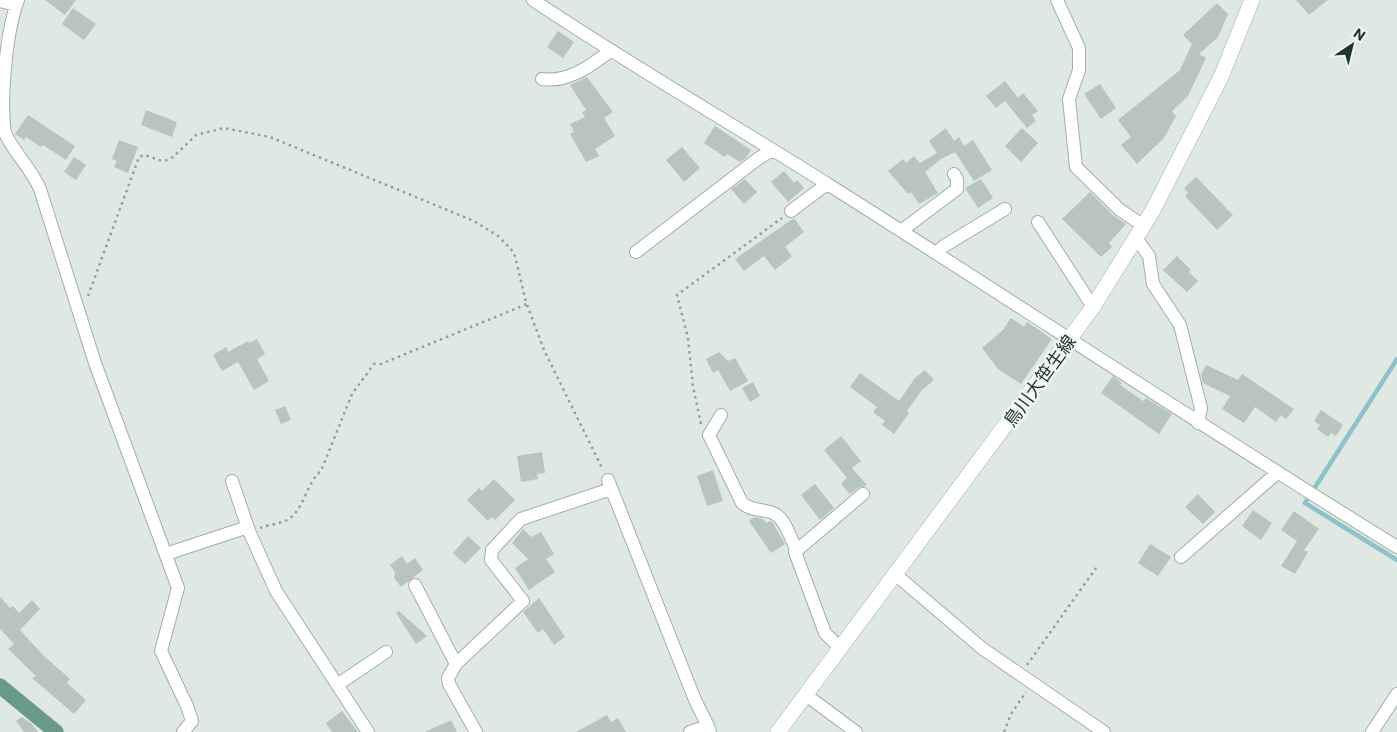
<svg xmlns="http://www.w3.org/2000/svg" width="1397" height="732" viewBox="0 0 1397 732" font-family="Commissioner,'Noto Sans JP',sans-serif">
<rect width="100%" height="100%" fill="#dfe8e3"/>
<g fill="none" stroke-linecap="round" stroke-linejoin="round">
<path stroke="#8dc2c7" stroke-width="4.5" d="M 1397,359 L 1305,503 L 1397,560"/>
</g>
<path fill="#b8c5bf" d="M 45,0 L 76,0 L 65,15 Z
M 1296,0 L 1328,0 L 1309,15 Z
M 1217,3 L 1228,14 L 1218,37 L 1199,54 L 1206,58 L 1188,96 L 1172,111 L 1176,116 L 1164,138 L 1137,164 L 1121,145 L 1131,137 L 1118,120 L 1180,70 L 1192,44 L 1183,35 Z
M 73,8 L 96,24 L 84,40 L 62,24 Z
M 558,31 L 574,42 L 563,58 L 547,47 Z
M 587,77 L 613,112 L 604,118 L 615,136 L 595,149 L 599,156 L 586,162 L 570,134 L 574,132 L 570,124 L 585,117 L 582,112 L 586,110 L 570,85 Z
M 1005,81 L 1018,98 L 1023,93 L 1038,111 L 1032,115 L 1036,121 L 1027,128 L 1005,101 L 996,108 L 986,96 Z
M 1100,84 L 1116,108 L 1101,119 L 1084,94 Z
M 146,110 L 177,122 L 172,137 L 141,125 Z
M 28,115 L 75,146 L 66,160 L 43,145 L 41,147 L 26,137 L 24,140 L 15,134 Z
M 715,126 L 751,150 L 746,158 L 740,162 L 727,154 L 725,157 L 704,143 Z
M 946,128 L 954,141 L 959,137 L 964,146 L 973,140 L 992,170 L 974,181 L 955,152 L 941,159 L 925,172 L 938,193 L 919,204 L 911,192 L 908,194 L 888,171 L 903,159 L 906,163 L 914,156 L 920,163 L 937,153 L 929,141 Z
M 1022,128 L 1038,143 L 1021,162 L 1005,146 Z
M 119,140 L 138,147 L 128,173 L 114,167 L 117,161 L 112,159 Z
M 682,147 L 700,168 L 684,182 L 666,160 Z
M 74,157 L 86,165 L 76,180 L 64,172 Z
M 784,171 L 794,183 L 797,180 L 804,188 L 788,202 L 771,182 Z
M 1196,177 L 1233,215 L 1217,230 L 1185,196 L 1188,193 L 1184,188 Z
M 745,179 L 757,192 L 744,204 L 731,189 Z
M 981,179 L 993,198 L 978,208 L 965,188 Z
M 1090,192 L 1114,216 L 1126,224 L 1109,243 L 1112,247 L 1101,257 L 1062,219 Z
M 794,218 L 804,232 L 785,247 L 792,256 L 775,270 L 764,256 L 744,271 L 735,259 Z
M 1177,256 L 1191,270 L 1189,272 L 1198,281 L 1187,292 L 1163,270 Z
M 1011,318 L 1024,327 L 1027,322 L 1052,339 L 1021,384 L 998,369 L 982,348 L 1003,330 Z
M 257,339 L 265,354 L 257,359 L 269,381 L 254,390 L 238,362 L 222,371 L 213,355 L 226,347 L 228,352 L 248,341 L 249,343 Z
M 719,352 L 728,361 L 735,358 L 748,381 L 730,391 L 718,370 L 713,373 L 706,359 Z
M 1206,365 L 1238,380 L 1242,374 L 1294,409 L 1286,419 L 1281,415 L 1276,422 L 1255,407 L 1244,423 L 1222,409 L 1230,396 L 1203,383 L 1201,375 Z
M 925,370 L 934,380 L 922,390 L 907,411 L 909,413 L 894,434 L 882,425 L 885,421 L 873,412 L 877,407 L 850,387 L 860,373 L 899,401 L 915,378 Z
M 1113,376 L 1122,383 L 1120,385 L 1143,401 L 1146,398 L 1172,414 L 1159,434 L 1101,393 Z
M 753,382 L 760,396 L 750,402 L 742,388 Z
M 285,406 L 291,420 L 281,424 L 275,410 Z
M 1321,410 L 1343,425 L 1336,436 L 1331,433 L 1328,437 L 1317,429 L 1320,425 L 1314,421 Z
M 841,436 L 861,461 L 852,468 L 867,485 L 858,488 L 850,494 L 841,484 L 847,478 L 824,450 Z
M 542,452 L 545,473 L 537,474 L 538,479 L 521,482 L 517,456 Z
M 713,470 L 723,501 L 707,506 L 697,476 Z
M 494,479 L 515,500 L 495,520 L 492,517 L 488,521 L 467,500 L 479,488 L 482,491 Z
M 815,484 L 834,508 L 820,520 L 801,495 Z
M 1198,494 L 1215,512 L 1203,524 L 1185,507 Z
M 1253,510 L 1272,523 L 1261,540 L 1242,526 Z
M 1294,511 L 1319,529 L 1304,550 L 1308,552 L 1295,574 L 1281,566 L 1297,541 L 1281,530 Z
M 754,517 L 763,519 L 766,523 L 770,521 L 773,523 L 785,544 L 771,553 L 749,521 Z
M 523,529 L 531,537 L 541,532 L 554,554 L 546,559 L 555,572 L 529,590 L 515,568 L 528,559 L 512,543 Z
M 468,536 L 481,548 L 465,564 L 453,553 Z
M 1150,544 L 1171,557 L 1158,576 L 1138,563 Z
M 402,556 L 407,564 L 415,558 L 423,570 L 401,587 L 394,578 L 395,572 L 390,565 Z
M 0,597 L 10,608 L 13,606 L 19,613 L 32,600 L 40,609 L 20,630 L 44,656 L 70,679 L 67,683 L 86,700 L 74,714 L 32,678 L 36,676 L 8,649 L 14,644 L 0,629 Z
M 539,598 L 565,637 L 554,645 L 543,629 L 538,633 L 523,612 Z
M 399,611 L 427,636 L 416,644 L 396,613 Z
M 342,711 L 358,732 L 332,732 L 326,723 Z
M 607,715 L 611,722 L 618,718 L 626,732 L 576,732 Z
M 22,717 L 32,724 L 38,732 L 24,732 L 16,721 Z
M 451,720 L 457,732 L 425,732 Z"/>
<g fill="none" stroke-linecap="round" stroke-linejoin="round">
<g stroke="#a3afa9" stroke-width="14">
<path id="street" d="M 18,0 C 6,32 0,100 5,133 C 14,153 31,168 40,189 L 95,363 L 178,588 L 161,651 L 187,706 L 192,721 L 183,732
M 533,0 C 630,65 731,123 829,185 C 1019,305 1206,429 1397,547
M 1057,0 L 1079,48 L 1079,70 L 1069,99 L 1076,167 L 1120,210 L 1144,226
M 0,1 L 16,5
M 542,79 C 567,83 591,66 610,51
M 791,211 L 827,184
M 1038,222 L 1093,307
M 901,231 L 957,189 L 957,179 L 954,174
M 1136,238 L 1149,256 L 1153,284 L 1180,325 L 1201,408 L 1198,423
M 636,252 L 759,158 L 773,150
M 936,253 L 944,246 L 1005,209
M 721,415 L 709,435 L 742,503 C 752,512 764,508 775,514 C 786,520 791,540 797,551
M 608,480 L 695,700 L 708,726
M 232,481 L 249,531 L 276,591 L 368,732
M 166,554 L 248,527
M 1181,557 L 1277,473
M 895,574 L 983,649 L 1104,732
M 415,585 L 456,664
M 840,648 L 825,633 L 795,552 L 863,494
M 337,685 L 386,652
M 806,695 L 856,732
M 476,732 L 449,684 L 448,678 L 456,664 L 523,601 L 491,560 L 492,550 L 521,519 L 611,489
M 690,732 L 708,726 L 710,732
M 1372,732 L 1397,694"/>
</g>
<g stroke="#a0b3aa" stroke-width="16">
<path id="secondary" d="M 778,732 L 1093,307 L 1153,210 L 1221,77 L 1252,0"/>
</g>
<g stroke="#bdc3c1" stroke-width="16">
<path id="primary" d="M 0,686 L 56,732"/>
</g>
<path stroke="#83a89a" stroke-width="2.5" stroke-dasharray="2.5 4" stroke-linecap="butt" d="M 88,296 L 139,157 L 145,155 L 162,161 L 167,160 L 173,157 L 196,135 L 224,128 L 270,137 L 474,221 L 498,236 L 511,249 L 515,256 L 526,302 L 544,350 L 603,470
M 701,424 L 693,387 L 688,338 L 677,295 L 782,218
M 260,528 C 268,525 279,524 287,520 C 304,511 306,483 321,471 L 352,394 L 374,364 L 381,364 L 527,304
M 1027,665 L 1096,568
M 1004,732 L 1011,714 L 1026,692"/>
<use href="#street" stroke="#fff" stroke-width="12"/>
<use href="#secondary" stroke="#fff" stroke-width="15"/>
<use href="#primary" stroke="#699989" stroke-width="15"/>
</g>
<g text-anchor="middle" stroke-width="5" stroke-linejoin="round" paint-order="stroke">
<g font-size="18" fill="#22362f" stroke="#eff5f2">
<text transform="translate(1040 381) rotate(-54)" y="6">鳥川大笹生線</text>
</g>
</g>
<g transform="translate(1352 45) rotate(35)" stroke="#eff5f2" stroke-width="4" paint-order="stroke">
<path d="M0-4L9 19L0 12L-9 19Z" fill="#22362f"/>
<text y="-8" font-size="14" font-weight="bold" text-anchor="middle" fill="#22362f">N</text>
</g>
</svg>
